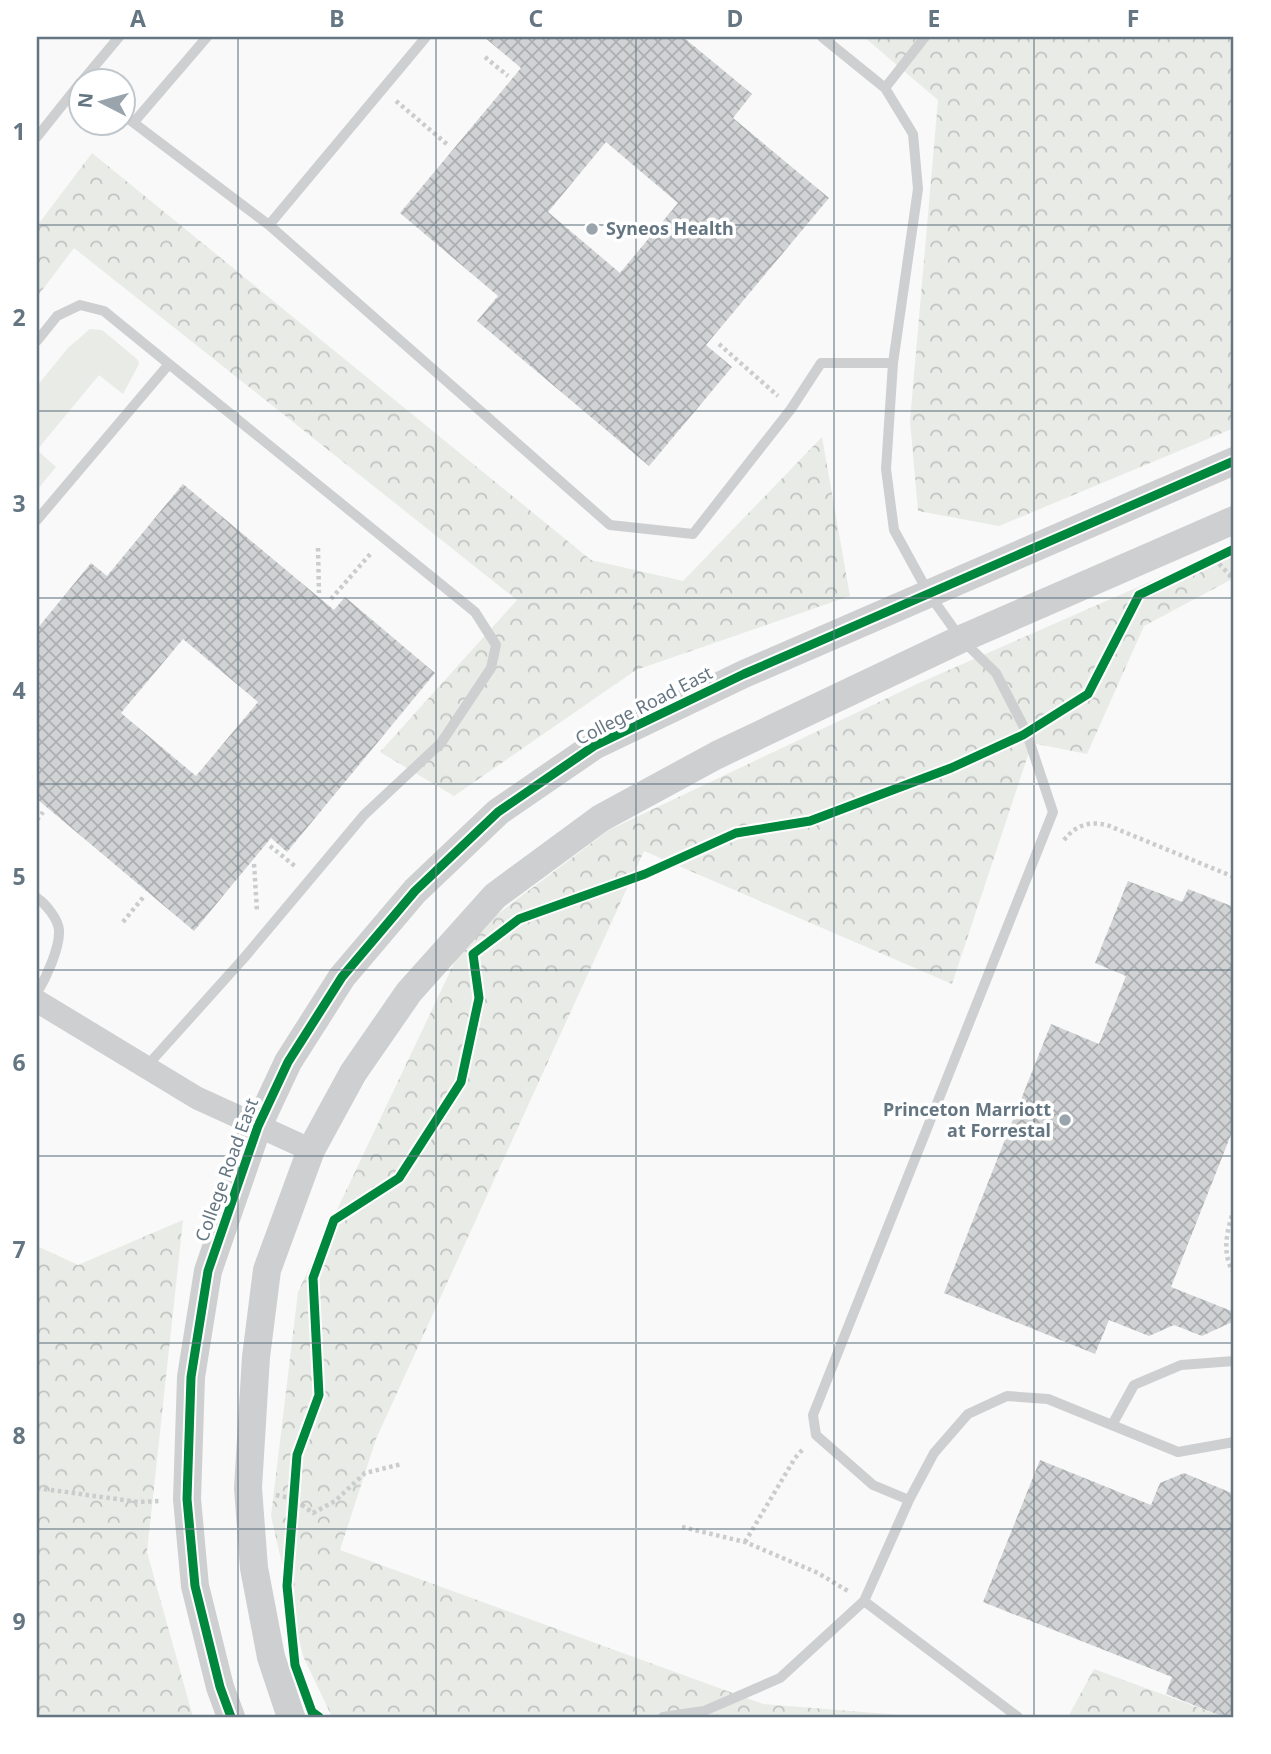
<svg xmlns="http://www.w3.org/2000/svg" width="1271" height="1754" viewBox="0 0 1271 1754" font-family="'Noto Sans',sans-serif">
<defs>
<pattern id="forest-crowns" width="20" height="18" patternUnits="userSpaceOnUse" patternTransform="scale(1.75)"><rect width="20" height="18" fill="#e8ebe6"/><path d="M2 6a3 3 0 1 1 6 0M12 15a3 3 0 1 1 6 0" fill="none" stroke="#c0c3c0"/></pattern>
<pattern id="building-cross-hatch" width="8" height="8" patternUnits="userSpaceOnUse" patternTransform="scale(1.75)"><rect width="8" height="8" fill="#d0d2d3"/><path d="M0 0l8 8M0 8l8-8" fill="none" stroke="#acafb1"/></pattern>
</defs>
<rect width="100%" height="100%" fill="#f9f9f9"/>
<path fill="#e8ebe6" d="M 90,329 L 102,330 L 138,360 L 139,364 L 123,394 L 99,375 L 37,450 L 56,467 L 37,490 L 37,386 L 68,348 Z"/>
<path fill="url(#forest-crowns)" d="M 864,37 L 1234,37 L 1234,428 L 999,526 L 918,511 L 910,421 L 938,100 Z
M 92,153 L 591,560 L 683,581 L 822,437 L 850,596 L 636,670 L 454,796 L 380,752 L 517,600 L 74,248 L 37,297 L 37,226 Z
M 1234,545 L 1234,578 L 1144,626 L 1087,754 L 1032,743 L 952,984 L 644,851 L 376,1439 L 340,1550 L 763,1704 L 925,1717 L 332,1717 L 303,1656 L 271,1516 L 298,1292 L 466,938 L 609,830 L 917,684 Z
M 183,1220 L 147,1552 L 193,1717 L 37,1717 L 37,1246 L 78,1265 Z
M 1094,1669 L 1224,1717 L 1068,1717 Z"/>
<path fill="url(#building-cross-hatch)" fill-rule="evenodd" d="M 484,37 L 683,37 L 752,94 L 733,118 L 829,198 L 706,345 L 732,367 L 649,466 L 477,321 L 498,296 L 400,213 L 521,68 ZM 606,142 L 678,203 L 620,273 L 548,212 Z
M 183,484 L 334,610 L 345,597 L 435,673 L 287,852 L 271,838 L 194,931 L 37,799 L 37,629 L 91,563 L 107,576 ZM 183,639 L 258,702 L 196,776 L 121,713 Z
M 1128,881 L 1182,902 L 1188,889 L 1234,907 L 1234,1127 L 1171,1287 L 1234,1312 L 1234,1321 L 1202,1336 L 1174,1325 L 1149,1336 L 1109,1320 L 1095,1354 L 944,1293 L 1051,1024 L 1099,1044 L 1126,976 L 1095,963 Z
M 1040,1460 L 1151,1505 L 1160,1483 L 1184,1473 L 1234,1494 L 1234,1717 L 1224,1717 L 1166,1694 L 1172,1677 L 983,1602 Z"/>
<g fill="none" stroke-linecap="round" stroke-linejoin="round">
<path stroke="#cbcccd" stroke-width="4.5" stroke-dasharray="3.5 3.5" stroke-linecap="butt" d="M 485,57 L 508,76
M 396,101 L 448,145
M 719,344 L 778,396
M 318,548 L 319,593
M 1214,559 L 1234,579
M 331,599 L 372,552
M 37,820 L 43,812
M 1064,840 C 1076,825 1089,821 1107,825 L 1234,877
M 270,846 L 296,867
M 254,864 L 257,911
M 123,922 L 145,895
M 1234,1209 C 1227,1230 1221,1254 1234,1273
M 37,1488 L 138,1502 L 161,1501
M 276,1495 L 294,1499 L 313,1513 L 335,1501 L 365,1473 L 402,1464
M 682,1527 L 745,1542 L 818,1573 L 848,1591
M 745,1542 L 795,1458 L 804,1448"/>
<path stroke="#cecfd0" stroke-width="10" d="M 83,80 L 119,37
M 885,88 L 925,37
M 122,114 L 269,225 L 426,37
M 134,122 L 207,37
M 37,137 L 80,83
M 269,225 L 610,525 L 693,534 L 791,409 L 821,363 L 893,363
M 37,341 L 57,316 L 80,305 L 104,311 L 169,364
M 37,520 L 169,364 L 475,612 L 496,645 L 491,668 L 441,743 L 364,815 L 244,958 L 146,1067
M 37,898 C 46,904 58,919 59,930 C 60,948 46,978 37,993
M 1112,1425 L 1134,1385 L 1181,1365 L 1234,1361
M 909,1500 L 934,1453 L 968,1414 L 1007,1396 L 1048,1399 L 1178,1452 L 1234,1442
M 864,1601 L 1018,1717
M 663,1717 L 704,1711 L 780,1678 L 864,1601 L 909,1500 L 873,1485 L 816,1435 L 813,1415 L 1053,812 L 1026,731 L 996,673 L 961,639 L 929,594 L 894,530 L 886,469 L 893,363 L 918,189 L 913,134 L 885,88 L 822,37"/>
<path stroke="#cecfd0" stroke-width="23" d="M 37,1001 L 197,1098 L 311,1150"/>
<path stroke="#cecfd0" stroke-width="28" d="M 231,1717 L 220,1687 L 195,1586 L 187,1499 L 191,1377 L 208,1271 L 258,1126 L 288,1062 L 342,977 L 415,891 L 498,812 L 594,746 L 744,674 L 1234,461
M 291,1717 L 271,1657 L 254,1568 L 248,1488 L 256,1357 L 267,1270 L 311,1150 L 353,1073 L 409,992 L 495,896 L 601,818 L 717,755 L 961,639 L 1234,520"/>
<g stroke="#fff" stroke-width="13">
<path id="cycleway" d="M 231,1717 L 220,1687 L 195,1586 L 187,1499 L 191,1377 L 208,1271 L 258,1126 L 288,1062 L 342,977 L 415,891 L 498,812 L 594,746 L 744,674 L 1234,461
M 319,1717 L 312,1712 L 295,1665 L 287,1586 L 297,1455 L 319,1395 L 313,1278 L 334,1220 L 399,1178 L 461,1082 L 479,998 L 473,954 L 519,919 L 645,874 L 736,833 L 810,821 L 951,768 L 1023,735 L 1088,694 L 1139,595 L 1234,549"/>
</g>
<use href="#cycleway" stroke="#00873e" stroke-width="9"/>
</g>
<path fill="none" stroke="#657683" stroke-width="2" stroke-opacity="0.55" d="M 238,37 L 238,1717M 436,37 L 436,1717M 636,37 L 636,1717M 834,37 L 834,1717M 1034,37 L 1034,1717M 37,225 L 1234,225M 37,411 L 1234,411M 37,598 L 1234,598M 37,784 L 1234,784M 37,970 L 1234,970M 37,1156 L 1234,1156M 37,1343 L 1234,1343M 37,1529 L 1234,1529"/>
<g fill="#99a4ac" stroke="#fff" stroke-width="2.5">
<circle cx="592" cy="229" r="7"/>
<circle cx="1065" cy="1120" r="7"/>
</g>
<g text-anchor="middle" stroke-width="7" stroke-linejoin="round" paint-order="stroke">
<g font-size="18" font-weight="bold" fill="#657683" stroke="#fff" text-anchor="start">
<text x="606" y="235">Syneos Health</text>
<text x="1051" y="1116" text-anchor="end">Princeton Marriott<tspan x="1051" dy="21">at Forrestal</tspan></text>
</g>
<g font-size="18" fill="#657683" stroke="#fff">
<text transform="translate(644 706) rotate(-27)" y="6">College Road East</text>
<text transform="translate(227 1170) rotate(-70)" y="6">College Road East</text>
</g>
</g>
<rect width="1271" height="1754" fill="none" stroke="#ffffff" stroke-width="77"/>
<g transform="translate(102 102) rotate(276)"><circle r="33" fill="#ffffff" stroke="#c1c8cd" stroke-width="2"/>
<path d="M0-5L12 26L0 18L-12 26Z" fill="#99a4ac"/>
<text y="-10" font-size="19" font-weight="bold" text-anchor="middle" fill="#657683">N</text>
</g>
<rect x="38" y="38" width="1194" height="1678" fill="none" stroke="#657683" stroke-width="2.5"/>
<g font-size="23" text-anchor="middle" font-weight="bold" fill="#657683">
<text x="138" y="27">A</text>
<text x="337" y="27">B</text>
<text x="536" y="27">C</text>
<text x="735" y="27">D</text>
<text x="934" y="27">E</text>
<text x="1133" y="27">F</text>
<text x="19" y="140">1</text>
<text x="19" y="326">2</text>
<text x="19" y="512">3</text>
<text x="19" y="699">4</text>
<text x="19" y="885">5</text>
<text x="19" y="1071">6</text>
<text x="19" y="1258">7</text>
<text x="19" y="1444">8</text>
<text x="19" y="1630">9</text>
</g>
</svg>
